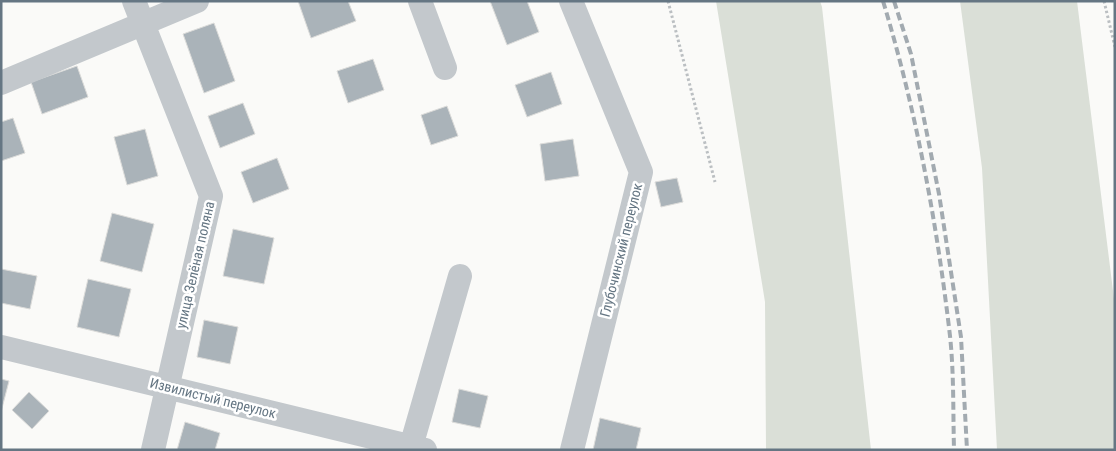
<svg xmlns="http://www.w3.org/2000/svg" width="1116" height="451" viewBox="0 0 1116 451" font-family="'Roboto Condensed',sans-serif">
<rect width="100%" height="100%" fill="#fafaf8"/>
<path fill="#dadfd7" d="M 716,1 L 820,1 L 822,7 L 871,450 L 766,450 L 765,302 Z
M 960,1 L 1077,1 L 1115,307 L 1115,450 L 997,450 L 982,168 Z"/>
<path fill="#aab3b9" stroke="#dcdcda" d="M 298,1 L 348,1 L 356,21 L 311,38 Z
M 490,1 L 527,1 L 539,32 L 507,45 Z
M 214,23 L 235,81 L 204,93 L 183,34 Z
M 373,59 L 384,90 L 348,103 L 337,71 Z
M 77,66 L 88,97 L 42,114 L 31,82 Z
M 551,72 L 562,104 L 527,117 L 515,85 Z
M 243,103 L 255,134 L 220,148 L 208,116 Z
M 447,106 L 458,136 L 431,145 L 421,115 Z
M 13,118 L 25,153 L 1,161 L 1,122 Z
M 145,129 L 158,176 L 127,185 L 114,137 Z
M 573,139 L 579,176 L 545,181 L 540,144 Z
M 277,158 L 289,189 L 253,203 L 241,172 Z
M 677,178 L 683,202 L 661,207 L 655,182 Z
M 112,213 L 154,224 L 142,272 L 100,261 Z
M 233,229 L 274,238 L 264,284 L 223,276 Z
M 1,269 L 37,276 L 30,309 L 1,303 Z
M 88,279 L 131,289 L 119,337 L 77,327 Z
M 204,320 L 238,327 L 230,364 L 197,357 Z
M 1,379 L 9,381 L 1,412 Z
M 459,389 L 488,396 L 480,428 L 452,422 Z
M 29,392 L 49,411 L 32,429 L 12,410 Z
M 600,418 L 641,428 L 636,450 L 593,450 Z
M 185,422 L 220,433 L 215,450 L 177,450 Z"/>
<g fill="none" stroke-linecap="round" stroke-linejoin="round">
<path stroke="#bbbfc2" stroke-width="3" stroke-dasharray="2.5 2.5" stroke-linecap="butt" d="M 668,1 L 715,182
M 1104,1 L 1115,47"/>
<path stroke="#c3c8cc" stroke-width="24" d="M 134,1 L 211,196 L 153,450
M 420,1 L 445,68
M 571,1 L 641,172 L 572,450
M 1,83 L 197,1
M 1,347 L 425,450
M 410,450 L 460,276"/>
<path stroke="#a2aab0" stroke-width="4" stroke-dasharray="8 4" stroke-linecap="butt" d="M 883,1 C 916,110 937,223 950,336 C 954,373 953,412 954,450
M 894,1 L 911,54 L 939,194 L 961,337 L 967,450"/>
</g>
<g text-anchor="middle" stroke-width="5" stroke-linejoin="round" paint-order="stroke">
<g font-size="14" fill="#657683" stroke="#fff">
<text transform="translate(621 250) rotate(-76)" y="5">Глубочинский переулок</text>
<text transform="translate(195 265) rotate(-77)" y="5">улица Зелёная поляна</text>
<text transform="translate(213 398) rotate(14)" y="5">Извилистый переулок</text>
</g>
</g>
<rect width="1116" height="451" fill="none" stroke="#657683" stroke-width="5"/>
</svg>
